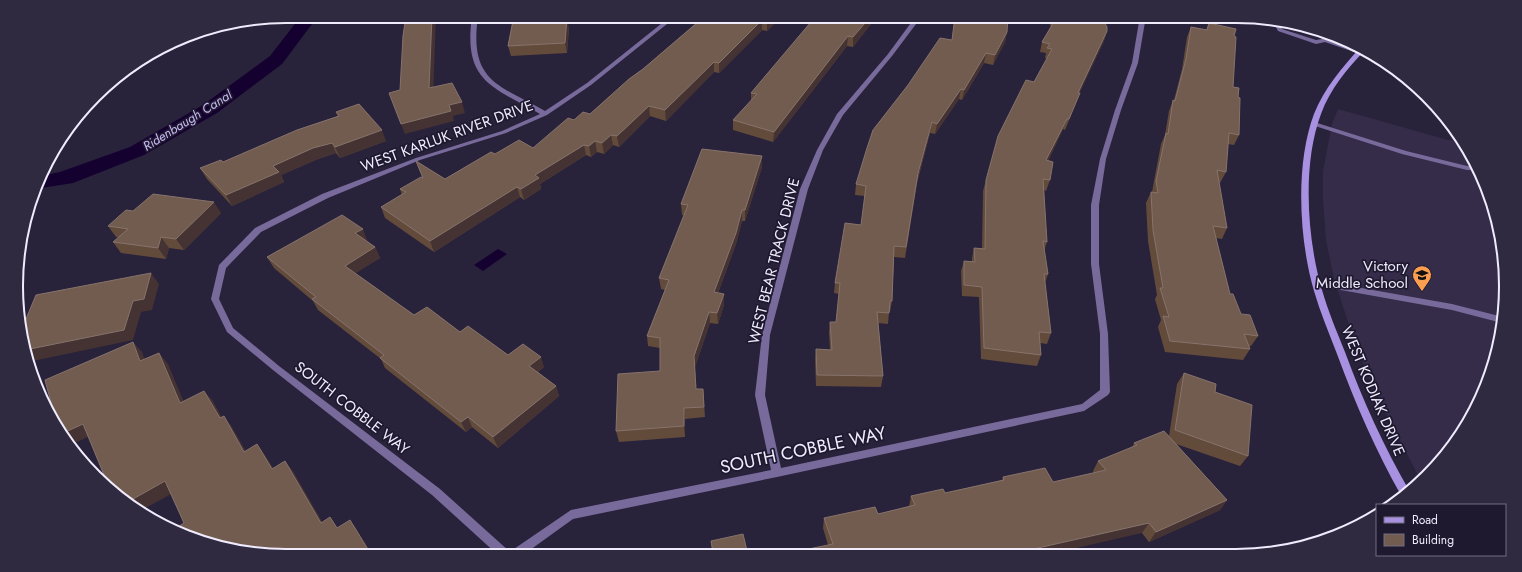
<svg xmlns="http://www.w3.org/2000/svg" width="1522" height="572" viewBox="0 0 1522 572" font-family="Jost,sans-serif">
<rect width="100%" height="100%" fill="#29223b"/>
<path fill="#352c4a" d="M 1338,109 L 1448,140 L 1462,141 L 1470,151 L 1492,199 L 1504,251 L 1505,304 L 1497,356 L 1461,436 L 1421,481 L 1374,390 L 1353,337 L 1334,279 L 1326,240 L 1323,201 L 1323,171 L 1332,124 Z"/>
<path fill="#150130" d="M 498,249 L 507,254 L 483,271 L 474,265 Z"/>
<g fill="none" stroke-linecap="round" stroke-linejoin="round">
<path fill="#150130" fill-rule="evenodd" d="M 301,16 L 318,16 L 282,64 L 217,113 L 144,155 L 73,183 L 35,189 L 41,176 L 60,172 L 130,147 L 203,105 L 270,56 Z"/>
<path fill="#786b9c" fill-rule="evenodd" d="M 1314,122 L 1406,151 L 1467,166 L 1477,166 L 1478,170 L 1467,170 L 1402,154 L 1312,125 L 1312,123 Z
M 1316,280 L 1452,304 L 1503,317 L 1502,323 L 1452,310 L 1313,285 L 1312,283 Z"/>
<path fill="#786b9c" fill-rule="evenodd" d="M 472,16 L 478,16 C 469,81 497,84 545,111 L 587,83 L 671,16 L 677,16 L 591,85 L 547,115 L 506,133 L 420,160 L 328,198 L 261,232 L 226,268 L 219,299 L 233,328 L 279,366 L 440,489 L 509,551 L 510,554 L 511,551 L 571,510 L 771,470 L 755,395 L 762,335 L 800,189 L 817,150 L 837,114 L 888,54 L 916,16 L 922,16 L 892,56 L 843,115 L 823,150 L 808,189 L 770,335 L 765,395 L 781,468 L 1082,404 L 1100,390 L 1100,334 L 1091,264 L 1091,205 L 1100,159 L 1115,110 L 1132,63 L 1140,16 L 1146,16 L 1138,63 L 1121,110 L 1106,159 L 1099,205 L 1099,264 L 1108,334 L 1110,392 L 1108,395 L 1084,411 L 777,477 L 573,519 L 523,555 L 498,555 L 432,495 L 273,370 L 227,332 L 211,299 L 219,265 L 255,228 L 322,194 L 416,158 L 502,131 L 540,114 C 491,86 463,81 472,16 Z
M 1258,19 C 1283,22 1304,24 1327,33 L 1328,39 L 1362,52 L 1357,53 L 1325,42 L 1316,44 L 1278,31 L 1275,25 ZM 1292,24 L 1321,34 L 1322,39 L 1316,40 L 1282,29 L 1280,25 Z"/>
<path fill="#a791e0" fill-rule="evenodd" d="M 1361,47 L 1365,50 C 1347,69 1330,89 1321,114 C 1302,164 1307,239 1322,290 C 1328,311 1337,332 1345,352 C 1363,401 1384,447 1410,492 L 1402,497 C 1376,451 1355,403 1337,354 C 1329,333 1320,312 1314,291 C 1299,240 1295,164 1314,114 C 1324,89 1342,67 1361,47 Z"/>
</g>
<path fill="#634b3c" d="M 513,16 L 566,16 L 565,18 L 569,28 L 567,53 L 511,56 L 508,46 L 513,18 Z
M 705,16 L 782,16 L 767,31 L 762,30 L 719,73 L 714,72 L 666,121 L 650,116 L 619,147 L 613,145 L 604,154 L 597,152 L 591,157 L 586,155 L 540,184 L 541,189 L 524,200 L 520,197 L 434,252 L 385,218 L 381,207 L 402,195 L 400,189 L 422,178 L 445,179 L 495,154 L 533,148 L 590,114 Z
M 877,16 L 853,47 L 847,46 L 773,142 L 733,130 L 733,120 L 751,101 L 751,93 Z
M 955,16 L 1007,32 L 1005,42 L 993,65 L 984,63 L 962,100 L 959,99 L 935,134 L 930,133 L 917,183 L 905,258 L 894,257 L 892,301 L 890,312 L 889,312 L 888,324 L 878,323 L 883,376 L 881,387 L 816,386 L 815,360 L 816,349 L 830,350 L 829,332 L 830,322 L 836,322 L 839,294 L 834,293 L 835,283 L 861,225 L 865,196 L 855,195 L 856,184 L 952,40 Z
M 1046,16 L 1101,16 L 1107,31 L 1104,41 L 1079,93 L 1076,103 L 1065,130 L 1063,129 L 1048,161 L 1050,180 L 1046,191 L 1044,190 L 1047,242 L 1044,251 L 1048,274 L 1045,283 L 1051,333 L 1047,344 L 1040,343 L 1041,355 L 1037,366 L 981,359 L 979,297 L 962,296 L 961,271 L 964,261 L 972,261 L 972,258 L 974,248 L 982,248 L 983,191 L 986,180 L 1034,82 L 1047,59 L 1045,58 L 1046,53 L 1040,52 L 1042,42 L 1051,27 Z
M 1209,23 L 1234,36 L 1233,87 L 1238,97 L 1239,135 L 1234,145 L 1228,144 L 1226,172 L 1220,183 L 1219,182 L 1227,228 L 1222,239 L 1216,238 L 1230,294 L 1241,314 L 1258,336 L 1251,346 L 1249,346 L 1250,349 L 1243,360 L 1165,352 L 1158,327 L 1161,320 L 1155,299 L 1157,295 L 1148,241 L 1146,203 L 1151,192 L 1152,192 L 1161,144 L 1165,135 L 1169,111 L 1173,100 L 1174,100 L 1182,69 L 1187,37 L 1191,27 L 1206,30 Z
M 1408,79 L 1417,88 L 1405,83 Z
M 336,112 L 386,141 L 340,158 L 336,153 L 318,159 L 281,175 L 284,182 L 232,206 L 207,179 L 200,168 L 223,162 L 338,116 Z
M 762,156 L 762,167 L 745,221 L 742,221 L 736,244 L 718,293 L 724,305 L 718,324 L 710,323 L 695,367 L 696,389 L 703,389 L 705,417 L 685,419 L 685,437 L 619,442 L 616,431 L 660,371 L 660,348 L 648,346 L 647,336 L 665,290 L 661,289 L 659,278 L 684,215 L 682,215 L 681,204 Z
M 133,211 L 221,213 L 184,250 L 169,248 L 166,259 L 121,253 L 113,242 L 119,237 L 116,237 L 108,226 Z
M 367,240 L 366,241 L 375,247 L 380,258 L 355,273 L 414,315 L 460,332 L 508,355 L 544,367 L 538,372 L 556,386 L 559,396 L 498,448 L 472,427 L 466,432 L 385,368 L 381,359 L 318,310 L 313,301 L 274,268 L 267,257 Z
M 1184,373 L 1215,392 L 1248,456 L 1240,466 L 1176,444 L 1227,500 L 1220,510 L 1149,542 L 1142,533 L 828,545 L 823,528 L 824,518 L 878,514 L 909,507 L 911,496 L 945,493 L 1002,480 L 1003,477 L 1053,482 L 1094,473 L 1093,471 L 1098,461 L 1132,448 L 1134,443 L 1169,436 L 1177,384 Z
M 711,541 L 748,555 L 712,552 Z"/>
<path fill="#453333" d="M 432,16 L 436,16 L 433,98 L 429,88 Z
M 773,16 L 782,16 L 767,31 L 767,22 Z
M 871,16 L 877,16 L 853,47 L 853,37 Z
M 567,18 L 569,28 L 567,53 L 565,43 Z
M 762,20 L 762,30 L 719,73 L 719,63 Z
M 1107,31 L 1104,41 L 1075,103 L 1078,93 Z
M 1007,32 L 1005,42 L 993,65 L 995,55 Z
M 848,36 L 847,46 L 773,142 L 774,132 Z
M 986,53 L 984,63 L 962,100 L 964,90 Z
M 714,62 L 714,72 L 666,121 L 665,110 Z
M 961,89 L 959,99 L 935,134 L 937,124 Z
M 462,102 L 465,113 L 453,116 L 454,121 L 405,134 L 401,124 L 449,105 Z
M 649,106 L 650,116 L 619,147 L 617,136 Z
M 1067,119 L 1063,129 L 1043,171 L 1046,160 Z
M 932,122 L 930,133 L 916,184 L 918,173 Z
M 382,130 L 386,141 L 340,158 L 335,147 Z
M 611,135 L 613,145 L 604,154 L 602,143 Z
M 595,141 L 597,152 L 591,157 L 589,146 Z
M 332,143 L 336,153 L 318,159 L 281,175 L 284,182 L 232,206 L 226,195 L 273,166 L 313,148 Z
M 584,145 L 586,155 L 540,184 L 541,189 L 524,200 L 521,189 L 535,175 Z
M 762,156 L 762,167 L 745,221 L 745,210 Z
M 517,187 L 520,197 L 434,252 L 430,241 Z
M 214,202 L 221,213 L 184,250 L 176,239 Z
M 742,210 L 742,221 L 736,244 L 714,303 L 714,292 Z
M 363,229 L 367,240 L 360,244 L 355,233 Z
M 161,237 L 169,248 L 166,259 L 158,248 Z
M 375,247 L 380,258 L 350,277 L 345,266 Z
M 151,273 L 159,284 L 152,310 L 141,312 L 133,340 L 28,362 L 25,350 L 133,301 Z
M 724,294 L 724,305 L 718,324 L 717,313 Z
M 709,312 L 710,323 L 695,367 L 697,400 L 694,356 Z
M 133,342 L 142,352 L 149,372 L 140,361 Z
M 159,353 L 168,364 L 189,414 L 180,403 Z
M 541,357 L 544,367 L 533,377 L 529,366 Z
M 556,386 L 559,396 L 498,448 L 493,437 Z
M 204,391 L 213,401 L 228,429 L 220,418 Z
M 684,408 L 685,419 L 685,437 L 684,426 Z
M 224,416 L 232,427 L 252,462 L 244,452 Z
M 468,417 L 472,427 L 466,432 L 461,422 Z
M 83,424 L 94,434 L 71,445 L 61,434 Z
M 257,444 L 265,455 L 280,479 L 272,469 Z
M 285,461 L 293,471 L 328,532 L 321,523 Z
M 165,481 L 175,492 L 140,511 L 126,503 Z
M 1227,500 L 1220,510 L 1149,542 L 1156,532 Z
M 350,520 L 357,530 L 373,556 L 372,556 Z
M 1149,523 L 1142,533 L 1050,554 L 1019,554 L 1020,552 Z
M 210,536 L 216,547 L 201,541 Z"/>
<path fill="#725c50" stroke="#86736b" d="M 406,16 L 432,16 L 429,88 L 452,83 L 462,102 L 449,105 L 451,111 L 401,124 L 389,93 L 400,90 L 403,36 Z
M 514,16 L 563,16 L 563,18 L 567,18 L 565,43 L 508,46 Z
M 705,16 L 773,16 L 767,22 L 762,20 L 719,63 L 714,62 L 665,110 L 649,106 L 617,136 L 611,135 L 602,143 L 595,141 L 589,146 L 584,145 L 535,175 L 539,178 L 521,189 L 517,187 L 430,241 L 381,207 L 406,192 L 400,189 L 421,177 L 423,178 L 416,161 L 445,179 L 491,152 L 495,154 L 519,140 L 533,148 L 568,118 L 574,120 L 583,112 L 590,114 L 629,79 L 643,69 Z
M 816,16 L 871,16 L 853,37 L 848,36 L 774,132 L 733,120 L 757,94 L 751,93 L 756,87 Z
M 955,16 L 1008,16 L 1007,32 L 995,55 L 986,53 L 964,90 L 961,89 L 937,124 L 932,122 L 918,173 L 906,247 L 894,246 L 892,301 L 890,301 L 889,313 L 877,312 L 883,376 L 817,375 L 816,349 L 832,350 L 830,322 L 836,322 L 840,283 L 835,283 L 845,223 L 861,225 L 866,186 L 856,184 L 867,148 L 873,130 L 908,85 L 940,38 L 952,40 Z
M 1053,16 L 1101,16 L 1107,27 L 1107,31 L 1078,93 L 1080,93 L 1069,119 L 1067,119 L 1046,160 L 1053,162 L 1050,180 L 1043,179 L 1047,242 L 1043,241 L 1048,274 L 1044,274 L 1051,333 L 1039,332 L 1041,355 L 984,348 L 982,287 L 964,285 L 964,261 L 975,262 L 974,248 L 985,249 L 986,180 L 998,136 L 1026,80 L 1034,82 L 1052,49 L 1047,48 L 1050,44 L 1042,42 L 1055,20 Z
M 1209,23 L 1236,29 L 1234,36 L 1236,37 L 1233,87 L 1239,88 L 1238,97 L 1240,98 L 1239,135 L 1229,133 L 1226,172 L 1217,170 L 1227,228 L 1213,226 L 1230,294 L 1233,294 L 1241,314 L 1250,315 L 1258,336 L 1244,334 L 1250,349 L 1170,341 L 1163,316 L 1169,317 L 1160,288 L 1163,288 L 1153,230 L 1151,192 L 1158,193 L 1156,181 L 1166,133 L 1168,134 L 1173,100 L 1175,101 L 1186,59 L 1191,27 L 1207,30 Z
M 359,104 L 382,130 L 335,147 L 332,143 L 313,148 L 273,166 L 279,172 L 226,195 L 200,168 L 221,160 L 223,162 L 297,130 L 339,116 L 336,112 Z
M 702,149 L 762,156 L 745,210 L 742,210 L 736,233 L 714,292 L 724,294 L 717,313 L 709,312 L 694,356 L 696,389 L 703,389 L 704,407 L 684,408 L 684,426 L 616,431 L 618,374 L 660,371 L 660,338 L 647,336 L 669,280 L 659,278 L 688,205 L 681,204 Z
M 153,194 L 214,202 L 176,239 L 161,237 L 158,248 L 113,242 L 128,229 L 108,226 L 126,210 L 133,211 Z
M 342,215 L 363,229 L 355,233 L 375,247 L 345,266 L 414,315 L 427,307 L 460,332 L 468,326 L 508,355 L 523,344 L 541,357 L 529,366 L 556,386 L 493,437 L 468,417 L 461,422 L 380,358 L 384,355 L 312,299 L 316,297 L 267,257 Z
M 151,273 L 144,299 L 133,301 L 124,330 L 25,350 L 21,339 L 21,331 L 36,295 Z
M 133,342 L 140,361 L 159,353 L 180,403 L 204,391 L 220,418 L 224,416 L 244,452 L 257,444 L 272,469 L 285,461 L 321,523 L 330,517 L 337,528 L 350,520 L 372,556 L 286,556 L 216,547 L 215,546 L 210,536 L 201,541 L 178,532 L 176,528 L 184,523 L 165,481 L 126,503 L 122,500 L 109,487 L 83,424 L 61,434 L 59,432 L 45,380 Z
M 1184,373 L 1216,384 L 1215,392 L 1252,405 L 1248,456 L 1175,430 Z
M 1164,431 L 1227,500 L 1156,532 L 1149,523 L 1020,552 L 1021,554 L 779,555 L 833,544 L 824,518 L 875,507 L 878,514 L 915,505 L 911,496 L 943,489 L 945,493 L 1004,480 L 1003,477 L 1045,468 L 1053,482 L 1106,470 L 1098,461 L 1137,445 L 1134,443 Z
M 743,534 L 748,555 L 699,555 L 713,552 L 711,541 Z"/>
<defs>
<g id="school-pin" transform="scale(1)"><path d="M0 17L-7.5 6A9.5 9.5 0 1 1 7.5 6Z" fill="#fb9e50" stroke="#1f1930"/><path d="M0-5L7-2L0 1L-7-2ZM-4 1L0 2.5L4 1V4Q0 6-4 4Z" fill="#111"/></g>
</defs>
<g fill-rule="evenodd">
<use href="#school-pin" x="1422" y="275"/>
</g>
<g text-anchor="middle" stroke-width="3.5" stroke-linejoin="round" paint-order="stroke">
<g font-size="13" font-style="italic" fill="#c9b9f5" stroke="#1f1930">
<text transform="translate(187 120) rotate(-32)" y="5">Ridenbaugh Canal</text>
</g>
<g font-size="15" fill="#f0ecfd" stroke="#1f1930">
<text transform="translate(447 136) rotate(-20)" y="5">WEST KARLUK RIVER DRIVE</text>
<text transform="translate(774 261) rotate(-76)" y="5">WEST BEAR TRACK DRIVE</text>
<text transform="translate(1373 391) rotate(67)" y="5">WEST KODIAK DRIVE</text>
<text transform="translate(352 408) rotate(38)" y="5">SOUTH COBBLE WAY</text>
</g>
<g font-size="15" fill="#f0ecfd" stroke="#1f1930" text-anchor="end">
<text x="1408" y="271">Victory<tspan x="1408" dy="17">Middle School</tspan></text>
</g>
<g font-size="18" fill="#f0ecfd" stroke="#1f1930">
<text transform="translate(803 450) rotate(-12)" y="6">SOUTH COBBLE WAY</text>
</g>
</g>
<path d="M0 0H1522V572H0ZM286 23H1236A263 263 0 0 1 1499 286V286A263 263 0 0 1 1236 549H286A263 263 0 0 1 23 286V286A263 263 0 0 1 286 23Z" fill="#302a40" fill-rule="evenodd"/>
<path fill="none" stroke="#f0ecfd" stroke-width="2" d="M286 23H1236A263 263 0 0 1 1499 286V286A263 263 0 0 1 1236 549H286A263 263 0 0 1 23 286V286A263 263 0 0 1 286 23Z"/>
<rect x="1376" y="504" width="130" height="52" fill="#1f1930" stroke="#736d82"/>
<rect x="1384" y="517" width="20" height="6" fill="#a791e0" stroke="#736d82"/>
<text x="1412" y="524" font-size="12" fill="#f0ecfd">Road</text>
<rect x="1384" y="534" width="20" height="12" fill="#725c50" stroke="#736d82"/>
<text x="1412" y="544" font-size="12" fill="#f0ecfd">Building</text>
</svg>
